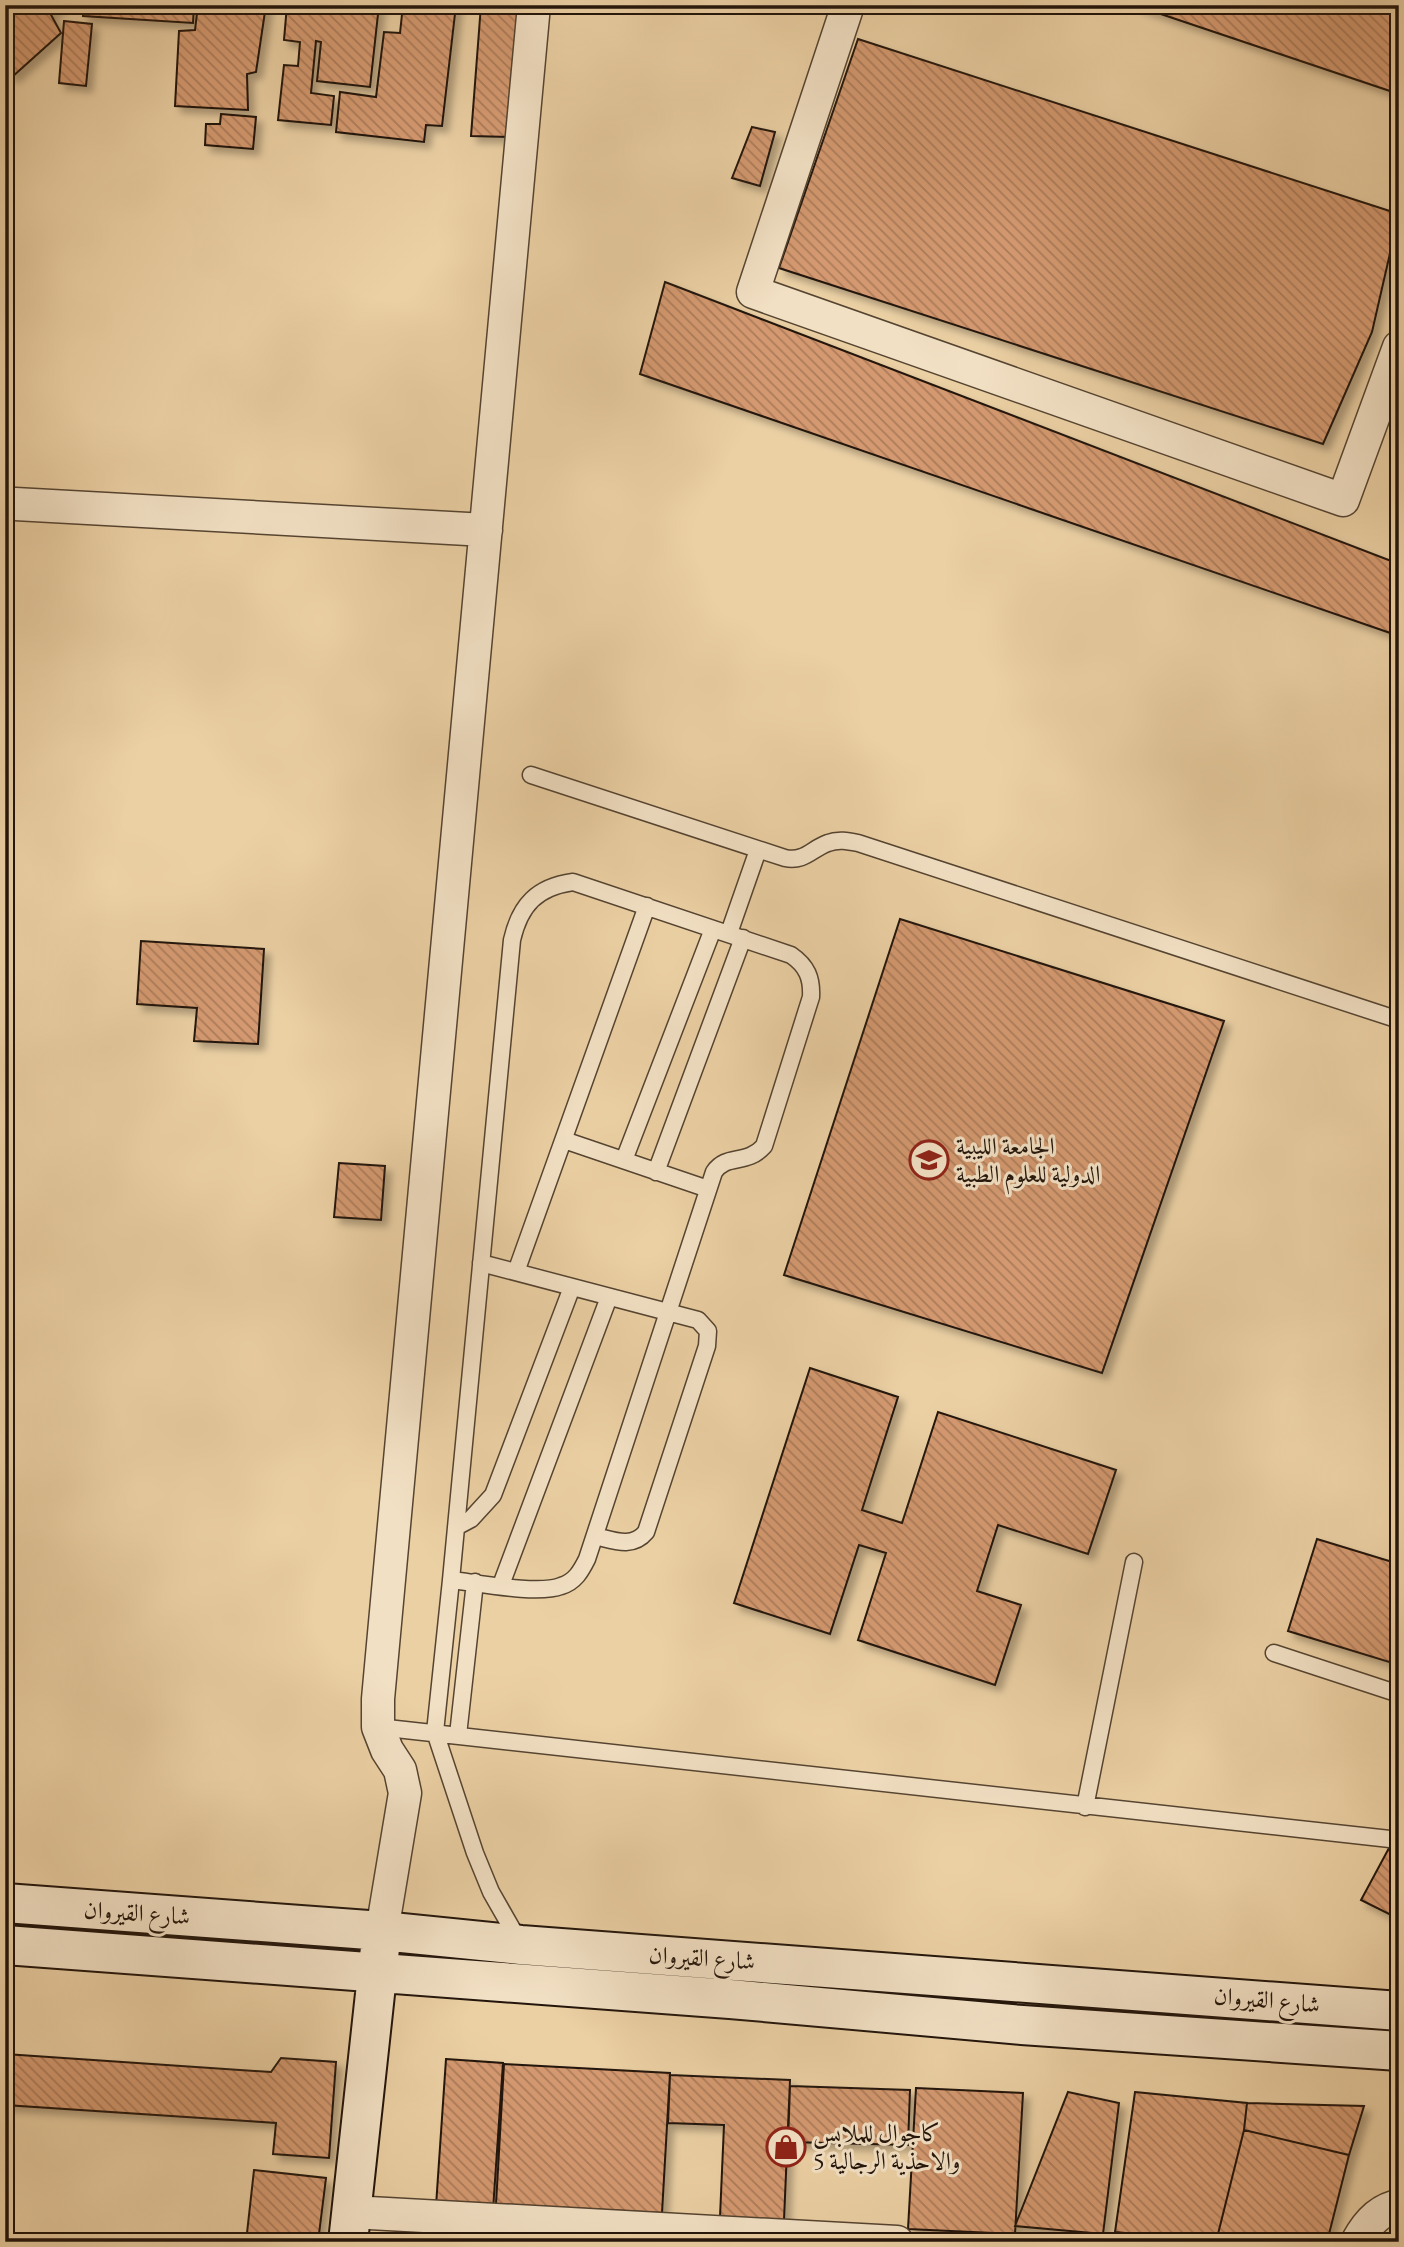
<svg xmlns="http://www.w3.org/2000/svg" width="1404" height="2247" viewBox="0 0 1404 2247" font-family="'EB Garamond',Amiri,serif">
<defs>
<pattern id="building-back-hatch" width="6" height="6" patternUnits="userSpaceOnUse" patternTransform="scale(1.75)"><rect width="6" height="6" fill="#d49970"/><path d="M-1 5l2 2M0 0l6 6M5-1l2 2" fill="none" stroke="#ac7c5a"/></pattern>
<filter id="shadow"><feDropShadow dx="6" dy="6" stdDeviation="3.5" flood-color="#0004"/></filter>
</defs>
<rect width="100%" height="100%" fill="#ebd0a4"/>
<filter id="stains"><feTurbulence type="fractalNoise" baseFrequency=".00286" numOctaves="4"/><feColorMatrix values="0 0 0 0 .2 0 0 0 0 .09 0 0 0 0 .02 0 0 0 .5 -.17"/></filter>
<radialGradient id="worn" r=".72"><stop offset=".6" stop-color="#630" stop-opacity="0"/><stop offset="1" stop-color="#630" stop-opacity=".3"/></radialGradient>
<path fill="url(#building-back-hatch)" stroke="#23150b" stroke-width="2" filter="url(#shadow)" d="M 5,5 L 61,5 L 50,13 L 61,33 L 12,77 L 5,68 Z
M 84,5 L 194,5 L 193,23 L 83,16 Z
M 198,5 L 266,5 L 256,72 L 247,74 L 248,110 L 175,106 L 179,31 L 195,30 Z
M 287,5 L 379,5 L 370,87 L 317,81 L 321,42 L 316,41 L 311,93 L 334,96 L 331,125 L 278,120 L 284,65 L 298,66 L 300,42 L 284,40 Z
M 403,5 L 456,5 L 442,126 L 426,125 L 424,142 L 336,132 L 340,92 L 376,97 L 384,32 L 400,33 Z
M 481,5 L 522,5 L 510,137 L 471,136 Z
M 1134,5 L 1399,5 L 1399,94 Z
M 64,21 L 92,24 L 86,86 L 59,83 Z
M 858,39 L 1399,214 L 1372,332 L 1323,444 L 779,268 Z
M 221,114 L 256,117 L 253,149 L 205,145 L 206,124 L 220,124 Z
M 752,127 L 775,132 L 760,186 L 732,178 Z
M 665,282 L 1399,564 L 1399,636 L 640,374 Z
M 900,919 L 1224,1021 L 1102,1373 L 784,1275 Z
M 141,941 L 264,949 L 258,1044 L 194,1041 L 197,1008 L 137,1004 Z
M 339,1163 L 385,1166 L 381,1220 L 334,1217 Z
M 810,1368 L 898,1397 L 862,1510 L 902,1523 L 938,1412 L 1116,1470 L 1088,1554 L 998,1525 L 977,1591 L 1021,1605 L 995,1685 L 858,1640 L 886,1553 L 859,1545 L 830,1634 L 734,1603 Z
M 1317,1539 L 1399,1564 L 1399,1665 L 1288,1631 Z
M 1399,1843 L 1399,1919 L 1361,1900 L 1389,1848 Z
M 5,2054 L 271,2072 L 281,2058 L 336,2062 L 329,2158 L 273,2154 L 276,2123 L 5,2105 Z
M 446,2059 L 503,2063 L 493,2210 L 436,2206 Z
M 504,2064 L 670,2073 L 662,2213 L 496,2204 Z
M 670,2075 L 790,2080 L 784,2220 L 720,2217 L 724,2125 L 668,2123 Z
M 790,2086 L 910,2090 L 908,2145 L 788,2142 Z
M 916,2088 L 1023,2093 L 1015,2234 L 908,2229 Z
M 1068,2092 L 1119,2103 L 1103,2234 L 1015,2226 Z
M 1135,2092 L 1247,2103 L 1244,2130 L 1216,2242 L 1115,2232 Z
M 1247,2103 L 1364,2106 L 1349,2155 L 1244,2130 Z
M 1244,2130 L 1349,2155 L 1327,2242 L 1216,2242 Z
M 254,2170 L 326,2178 L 318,2242 L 246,2242 Z"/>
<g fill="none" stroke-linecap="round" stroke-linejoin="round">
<g stroke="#554431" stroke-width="19">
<path id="lane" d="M 531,775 L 785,858 C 805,862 811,849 828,843 C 838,839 848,841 858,843 L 1399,1020
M 573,882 L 791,955 C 807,966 812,978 811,997 L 764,1146 C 746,1166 727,1153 714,1172 L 587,1559 C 581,1571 575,1582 561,1586 C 538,1595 478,1583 451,1580 L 512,940 C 520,905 537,887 573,882 Z
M 729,933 L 758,850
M 564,1140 L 708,1189
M 624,1160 L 713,929
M 656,1172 L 743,938
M 481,1263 L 698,1320 L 708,1331 L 707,1346 L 646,1532 C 632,1549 613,1540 595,1536
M 516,1272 L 647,906
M 456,1527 L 471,1519 L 493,1495 L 572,1287
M 451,1580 L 435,1732 L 475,1853 L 491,1892 L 519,1941
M 501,1585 L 609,1297
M 1274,1653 L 1399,1694
M 378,1727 L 1399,1840
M 458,1735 L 475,1582
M 1085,1807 L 1134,1562"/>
</g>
<g stroke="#554431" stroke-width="35">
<path id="street" d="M 848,5 L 753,292 L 1343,500 L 1399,347
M 15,504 L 486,530
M 382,1931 L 405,1793 L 400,1770 L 387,1750 L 378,1727 L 378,1699 L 534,5
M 351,2212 L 897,2242
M 1357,2242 C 1366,2225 1379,2209 1399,2206"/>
</g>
<g stroke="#23150b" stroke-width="42">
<path id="secondary" d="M 5,1903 L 382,1931 L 521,1945 L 1399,2011
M 5,1945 L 730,1999 L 1022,2025 L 1399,2051
M 348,2242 L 380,1948"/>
</g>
<use href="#lane" stroke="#f2e0c4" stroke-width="16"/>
<use href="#street" stroke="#f2e0c4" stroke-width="32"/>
<use href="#secondary" stroke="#f2e0c4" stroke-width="38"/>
</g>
<defs>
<g id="university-ring" transform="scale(2.0125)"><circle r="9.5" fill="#f2e0c4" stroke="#8f2418" stroke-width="1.5"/><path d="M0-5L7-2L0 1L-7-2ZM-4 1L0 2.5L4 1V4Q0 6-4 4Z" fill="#8f2418"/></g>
<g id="shop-ring" transform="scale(2.0125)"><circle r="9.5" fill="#f2e0c4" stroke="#8f2418" stroke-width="1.5"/><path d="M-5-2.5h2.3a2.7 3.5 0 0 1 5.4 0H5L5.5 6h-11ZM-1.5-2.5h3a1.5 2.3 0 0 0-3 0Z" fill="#8f2418"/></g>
</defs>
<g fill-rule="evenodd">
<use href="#university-ring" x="929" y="1160"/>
<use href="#shop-ring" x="786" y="2147"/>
</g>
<g text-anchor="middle" stroke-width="6" stroke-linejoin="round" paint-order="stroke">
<g font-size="24" fill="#23150b" stroke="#f2e0c4" text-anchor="start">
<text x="956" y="1154">الجامعة الليبية<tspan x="956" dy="28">الدولية للعلوم الطبية</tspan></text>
<text x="813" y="2141">كاجوال للملابس<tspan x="813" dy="28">والاحذية الرجالية 5</tspan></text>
</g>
<g font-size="24" fill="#23150b" stroke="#f2e0c4">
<text transform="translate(137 1913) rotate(4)" y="8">شارع القيروان</text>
<text transform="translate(702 1958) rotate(4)" y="8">شارع القيروان</text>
<text transform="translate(1267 2000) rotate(5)" y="8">شارع القيروان</text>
</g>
</g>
<rect width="1404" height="2247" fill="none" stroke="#ebd0a4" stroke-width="28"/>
<rect x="7" y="7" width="1390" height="2233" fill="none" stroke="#23150b" stroke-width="3.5"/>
<rect x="14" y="14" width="1376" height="2219" fill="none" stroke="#23150b" stroke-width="2"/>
<rect width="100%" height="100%" filter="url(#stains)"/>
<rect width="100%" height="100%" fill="url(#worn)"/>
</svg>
